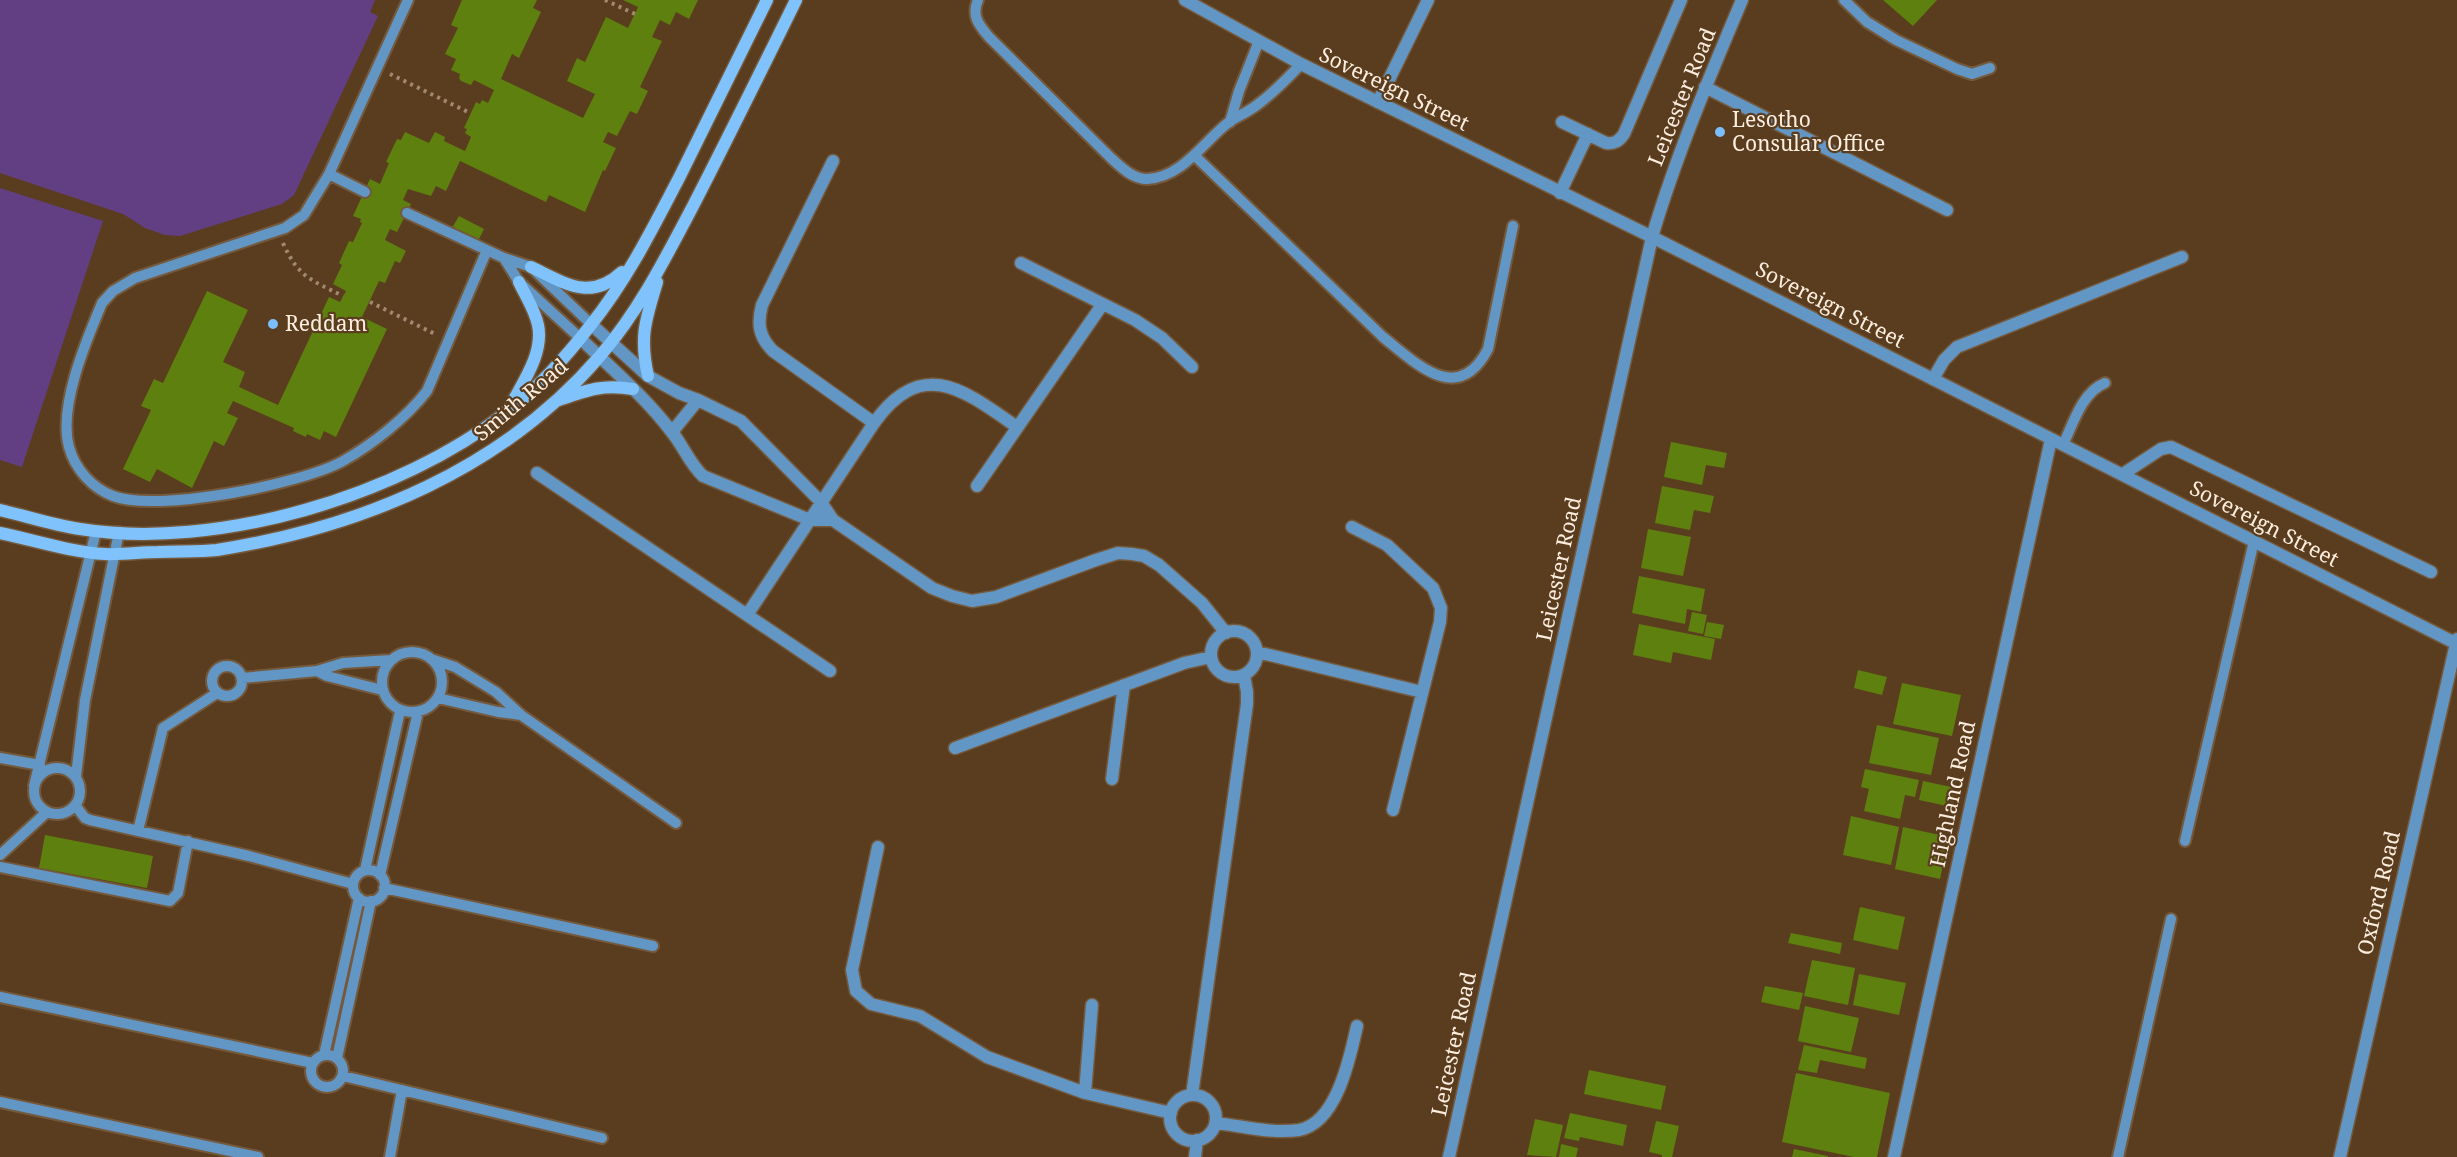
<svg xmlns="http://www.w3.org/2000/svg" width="2457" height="1157" viewBox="0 0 2457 1157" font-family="'Noto Serif',serif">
<rect width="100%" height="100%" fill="#5a3d1e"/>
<path fill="#623f82" d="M 0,0 L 375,0 L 370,12 L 378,16 L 294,195 L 282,204 L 180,236 L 165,235 L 145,228 L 123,214 L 0,173 Z
M 0,188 L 103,221 L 22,467 L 0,460 Z"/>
<path fill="#5e800e" d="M 462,0 L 537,0 L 533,8 L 541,12 L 519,58 L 512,54 L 501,79 L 583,118 L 595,94 L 567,81 L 577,58 L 585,62 L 606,17 L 628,28 L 638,7 L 623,0 L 698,0 L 689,19 L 676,12 L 670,25 L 660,20 L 652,37 L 662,41 L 640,87 L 648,91 L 637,114 L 630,111 L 617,136 L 608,132 L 603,142 L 616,148 L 605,171 L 603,170 L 585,212 L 549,195 L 546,202 L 460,161 L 446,191 L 436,186 L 431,196 L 408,189 L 403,200 L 411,204 L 397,232 L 390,229 L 385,240 L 406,251 L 400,263 L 395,261 L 385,283 L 379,281 L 362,317 L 387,329 L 336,437 L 324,431 L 320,440 L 307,434 L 306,437 L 293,431 L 294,428 L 233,401 L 227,413 L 238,418 L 224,446 L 214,441 L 192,488 L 157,469 L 150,482 L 123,469 L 151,410 L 141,406 L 154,379 L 163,383 L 207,291 L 248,310 L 223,362 L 245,372 L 239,387 L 278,405 L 329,297 L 340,302 L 346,291 L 333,284 L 342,265 L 339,263 L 349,241 L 353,242 L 362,223 L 360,222 L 361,219 L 353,216 L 370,179 L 380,184 L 389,163 L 386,162 L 397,139 L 401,140 L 405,132 L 429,143 L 435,132 L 445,137 L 444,141 L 465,151 L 471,137 L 465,133 L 467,129 L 464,128 L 476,102 L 480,104 L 482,100 L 488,103 L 494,90 L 474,80 L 471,85 L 461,81 L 459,78 L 460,74 L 451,70 L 456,59 L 445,54 L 458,28 L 451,25 Z
M 1883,0 L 1937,0 L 1913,26 Z
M 459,216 L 484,229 L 477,243 L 452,228 Z
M 1671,442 L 1727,453 L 1724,468 L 1706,465 L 1702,485 L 1664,477 Z
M 1662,486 L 1714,496 L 1710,513 L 1694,510 L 1690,530 L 1655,523 Z
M 1648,529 L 1691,537 L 1683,576 L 1641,568 Z
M 1639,576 L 1705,589 L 1701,612 L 1687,609 L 1685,624 L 1632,613 Z
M 1692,612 L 1707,615 L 1703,634 L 1688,631 Z
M 1707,622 L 1724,625 L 1721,639 L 1704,636 Z
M 1639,624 L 1715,639 L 1711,660 L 1673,652 L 1671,663 L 1633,655 Z
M 1858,670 L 1887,677 L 1882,695 L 1854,688 Z
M 1902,683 L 1961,695 L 1952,736 L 1893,724 Z
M 1877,725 L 1939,738 L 1931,775 L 1869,763 Z
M 1865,769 L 1919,780 L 1915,797 L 1905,795 L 1900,819 L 1864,811 L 1869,789 L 1861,787 Z
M 1923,781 L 1956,788 L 1952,807 L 1919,800 Z
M 1851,816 L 1899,827 L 1891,865 L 1843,855 Z
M 1903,827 L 1949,837 L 1940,879 L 1895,869 Z
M 45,835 L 153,856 L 147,888 L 39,868 Z
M 1860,907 L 1905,917 L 1898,950 L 1853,940 Z
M 1791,933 L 1842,943 L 1840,954 L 1788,943 Z
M 1812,960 L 1855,968 L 1848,1005 L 1804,996 Z
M 1859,974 L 1906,983 L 1899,1015 L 1853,1005 Z
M 1765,986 L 1803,993 L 1799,1010 L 1761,1002 Z
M 1805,1006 L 1859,1018 L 1851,1052 L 1798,1041 Z
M 1804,1045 L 1867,1058 L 1865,1069 L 1820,1060 L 1817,1073 L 1798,1070 Z
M 1589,1070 L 1666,1086 L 1661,1110 L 1584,1094 Z
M 1796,1073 L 1890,1093 L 1877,1157 L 1854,1157 L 1782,1142 Z
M 1570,1113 L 1627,1125 L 1623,1146 L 1580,1137 L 1579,1141 L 1564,1138 Z
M 1535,1119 L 1563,1125 L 1556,1157 L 1527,1155 Z
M 1656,1121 L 1679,1126 L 1672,1157 L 1662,1157 L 1662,1155 L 1649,1152 Z
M 1561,1144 L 1578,1148 L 1576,1157 L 1559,1157 Z
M 1794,1149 L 1828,1156 L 1828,1157 L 1792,1157 Z"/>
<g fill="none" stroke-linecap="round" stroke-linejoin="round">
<g stroke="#74593d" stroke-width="14">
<path id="service" d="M 408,0 L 329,174 L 304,215 L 285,228 L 135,278 L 113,291 L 102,303 C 86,341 58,407 69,447 C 75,469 92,488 113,496 C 157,513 302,484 343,461 C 373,444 406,418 427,391 L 487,250
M 978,0 C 971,16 979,25 989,37 L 1112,159 C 1122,168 1133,179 1147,179 C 1182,178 1204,141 1229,122 C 1238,116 1248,112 1257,105 C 1273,93 1287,79 1301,64
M 1844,0 L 1867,22 L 1896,40 L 1957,69 L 1972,74 L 1990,68
M 1230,122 L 1239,91 L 1259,41
M 1194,155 L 1383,337 C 1418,365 1458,406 1488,349 L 1513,226
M 329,174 L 365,192
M 407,213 L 504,258 L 531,267 L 592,325
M 504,258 L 519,282 L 580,338
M 2063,445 C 2073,424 2082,392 2105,383
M382 682a30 30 0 1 1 60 0a30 30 0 1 1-60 0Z
M 431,659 L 455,667 L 496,692 L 521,715 L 676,823
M212 681a15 15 0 1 1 30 0a15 15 0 1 1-30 0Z
M 317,671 L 327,676 L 382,690
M 242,678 L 317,671 L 343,663 L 391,660
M 438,698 L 498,712 L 521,715
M 0,758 L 40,765
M34 791a23 23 0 1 1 46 0a23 23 0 1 1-46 0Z
M 76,776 L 85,700 L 119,532
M 34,786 L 96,531
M 75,805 L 85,818 L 90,820 L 249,856 L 353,884
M 138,831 L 163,728 L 217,693
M 2185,841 L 2254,541
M 0,855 L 47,812
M 0,867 L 170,901 L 178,893 L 188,841
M 365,870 L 400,711
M353 886a16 16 0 1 1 32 0a16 16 0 1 1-32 0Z
M 380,875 L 418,712
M 384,888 L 653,946
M 0,997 L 313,1063
M311 1071a16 16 0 1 1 32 0a16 16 0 1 1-32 0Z
M 324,1055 L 359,898
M 337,1058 L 371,901
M 343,1076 L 602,1138
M 0,1102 L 258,1157
M 390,1157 L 402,1090
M 2118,1157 L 2171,919"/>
</g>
<g stroke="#74593d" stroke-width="15">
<path id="minor" d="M 1705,87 L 1947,210
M 1378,102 L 1428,0
M 1562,122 L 1606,143 C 1615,144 1619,141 1624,134 L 1681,0
M 833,161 L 762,305 C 757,324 759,337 773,351 L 874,423
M 1560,193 L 1588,134
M 1021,263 L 1135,320 L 1162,338 L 1192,367
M 592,325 L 648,376 L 679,393 L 698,400 L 741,421 L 821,502 L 833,520 L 932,588 L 952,596 L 972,601 L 996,597 L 1096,560 L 1118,553 L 1132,554 L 1144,556 L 1159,565 L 1202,603 L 1226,633
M 580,338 C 611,368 645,397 671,431 C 683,445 689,463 703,476 L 810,520 L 833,520
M 1933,379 L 1944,360 L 1957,347 L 2182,257
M 672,432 L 698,400
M 537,473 L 830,671
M 2123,474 L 2161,449 L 2171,447 L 2431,572
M 977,486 L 1102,305
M 1352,527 L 1387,545 L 1433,588 L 1441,608 L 1440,622 L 1393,810
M 747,615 L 874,423 C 922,355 965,391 1017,427
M1211 654a23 23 0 1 1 46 0a23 23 0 1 1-46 0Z
M 1257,652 L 1422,692
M 955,748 L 1184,663 L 1211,657
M 1112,779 L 1124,685
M 878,847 L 852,970 L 856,991 L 871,1004 L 920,1016 L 987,1057 L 1085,1093 L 1171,1113
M 1085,1093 L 1092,1005
M 1192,1095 L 1247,704 L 1247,692 L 1244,675
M1170 1118a23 23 0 1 1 46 0a23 23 0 1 1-46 0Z
M 1216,1123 C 1242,1126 1273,1134 1299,1130 C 1337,1123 1350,1057 1357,1026
M 1195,1157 L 1197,1140
M 1449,1157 L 1652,237 C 1676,156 1709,78 1742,0
M 1894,1157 L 2051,439
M 2340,1157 L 2457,639"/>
</g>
<g stroke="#74593d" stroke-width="15">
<path id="tertiary" d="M 1185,0 L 1301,64 L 1652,237 L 2457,644"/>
</g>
<g stroke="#74593d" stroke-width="15">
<path id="secondary" d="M 531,267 C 565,283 590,302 622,272
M 648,376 C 639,336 646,319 657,282
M 559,400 C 587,390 603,384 633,389
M 511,405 C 523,382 544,353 538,325 C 535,310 525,295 519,282
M 0,510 C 26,516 53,525 80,529 C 216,551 400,496 508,411 C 539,387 566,357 590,326 C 627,280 653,228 680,176 C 709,117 738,59 767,0
M 0,533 C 34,540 70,552 105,554 C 123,555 141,552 158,552 C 178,551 198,552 217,550 C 363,527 503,469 600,356 C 639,311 666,257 693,206 C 728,138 762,69 796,0"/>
</g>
<path stroke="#a18a73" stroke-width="4" stroke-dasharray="3 4.5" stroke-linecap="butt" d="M 605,0 L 635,14
M 390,74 L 470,113
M 283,243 C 298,277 311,280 343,296
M 370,302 L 437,335"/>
<use href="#service" stroke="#6296c4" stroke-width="10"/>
<use href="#minor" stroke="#6296c4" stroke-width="12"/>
<use href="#tertiary" stroke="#6296c4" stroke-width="12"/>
<use href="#secondary" stroke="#80c2fc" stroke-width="12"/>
</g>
<g fill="#7cbef9" stroke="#5a3d1e" stroke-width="2">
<circle cx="1720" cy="132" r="6"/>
<circle cx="273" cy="324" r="6"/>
</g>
<g text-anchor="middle" stroke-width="4.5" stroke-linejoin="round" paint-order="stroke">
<g font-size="21" fill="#fdeee0" stroke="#5a3d1e">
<text transform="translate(1394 89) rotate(26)" y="7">Sovereign Street</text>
<text transform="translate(1682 97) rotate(-68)" y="7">Leicester Road</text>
<text transform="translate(1830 305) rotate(27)" y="7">Sovereign Street</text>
<text transform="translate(521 400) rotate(-40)" y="7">Smith Road</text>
<text transform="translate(2264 524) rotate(27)" y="7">Sovereign Street</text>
<text transform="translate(1559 569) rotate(-78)" y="7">Leicester Road</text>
<text transform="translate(1953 794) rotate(-78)" y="7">Highland Road</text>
<text transform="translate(2379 893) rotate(-77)" y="7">Oxford Road</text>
<text transform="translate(1454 1044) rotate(-78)" y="7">Leicester Road</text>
</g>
<g font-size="21" fill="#fdeee0" stroke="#5a3d1e" text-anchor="start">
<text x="1732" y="127">Lesotho<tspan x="1732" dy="24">Consular Office</tspan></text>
<text x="285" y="331">Reddam</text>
</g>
</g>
</svg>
